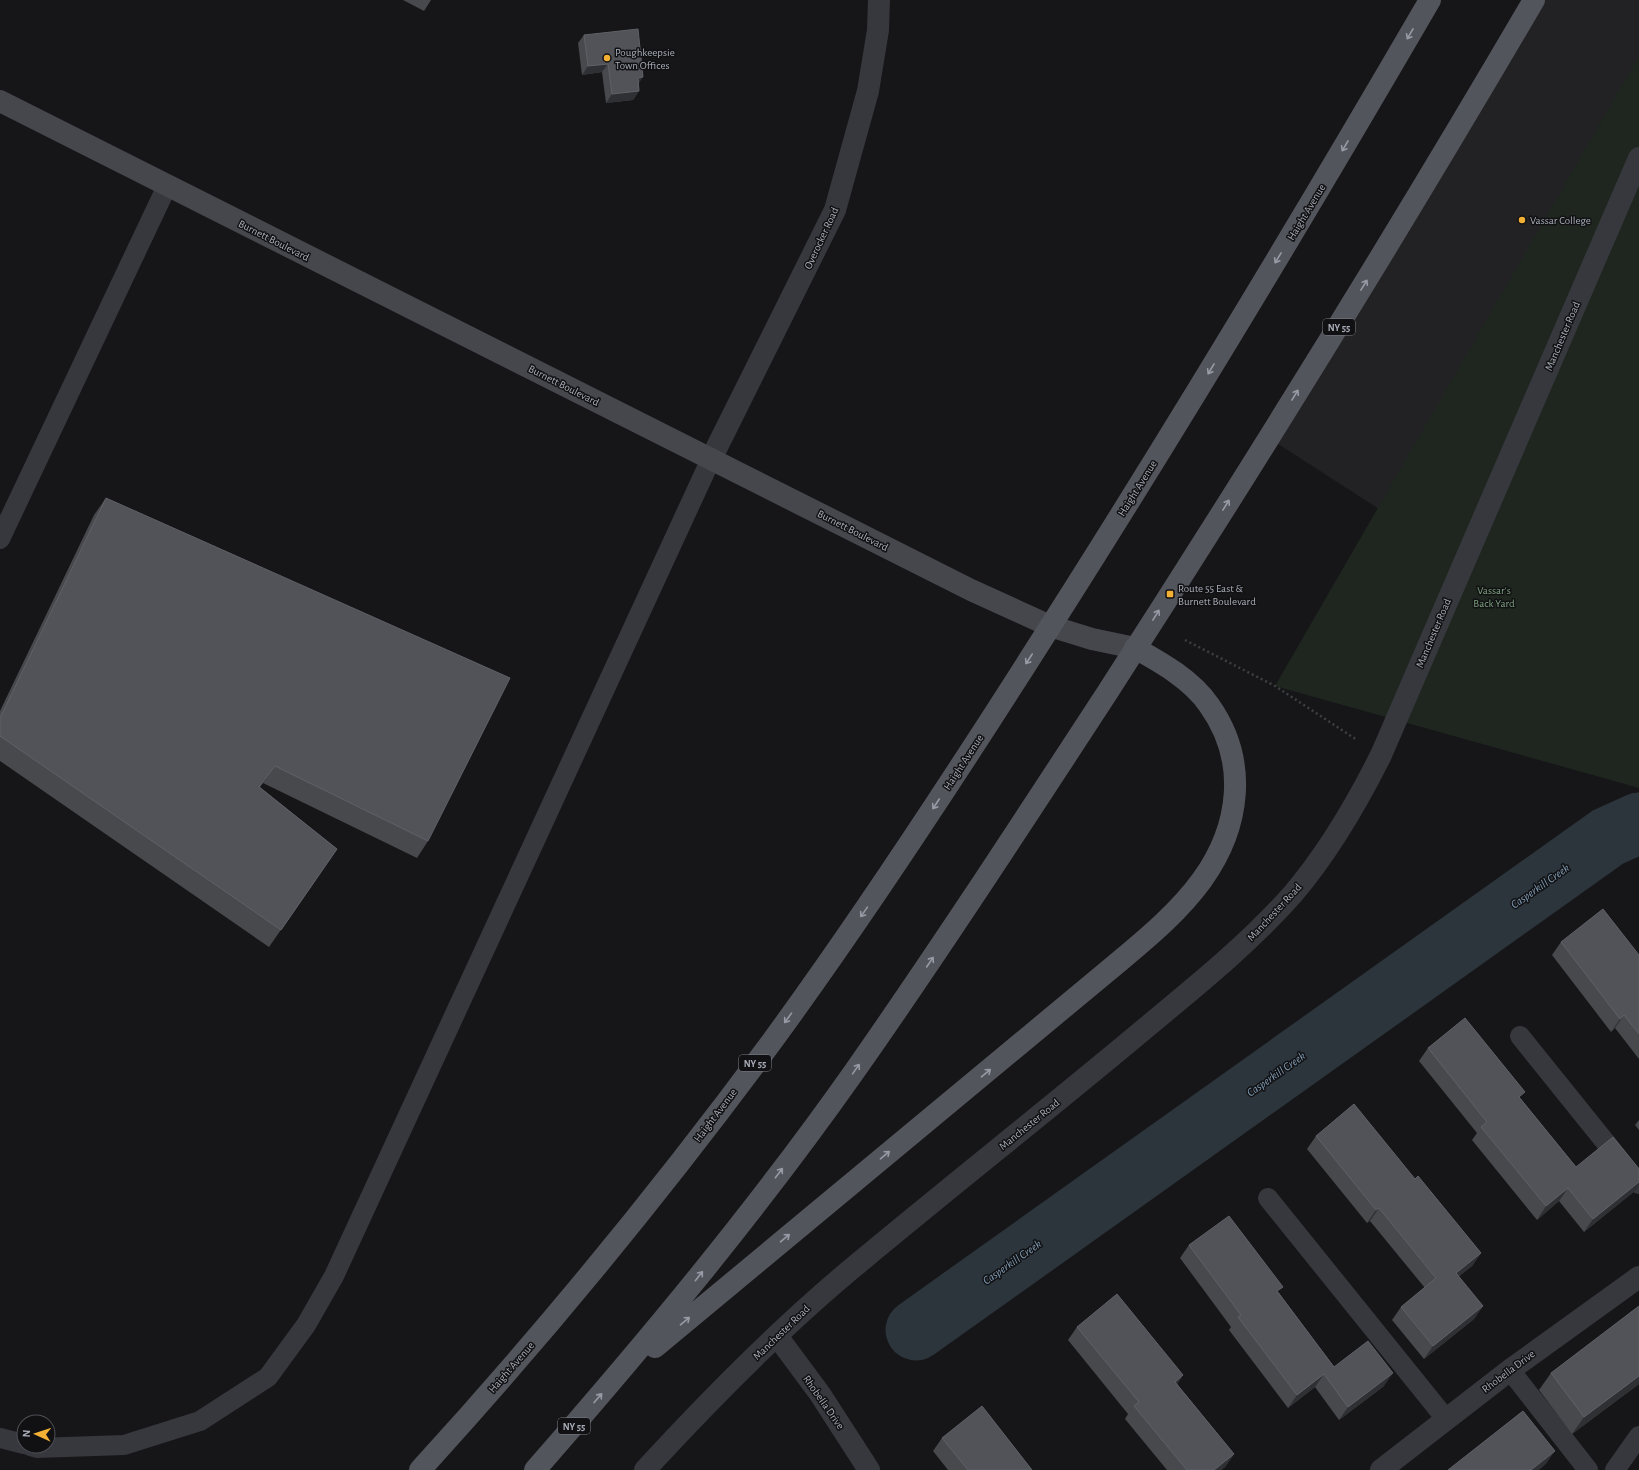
<svg xmlns="http://www.w3.org/2000/svg" width="1639" height="1470" viewBox="0 0 1639 1470" font-family="'Alegreya Sans',sans-serif">
<rect width="100%" height="100%" fill="#161618"/>
<path fill="#222225" d="M 1540,0 L 1639,0 L 1639,670 L 1486,578 L 1272,440 Z"/>
<path fill="#1e261f" d="M 1639,56 L 1639,788 L 1275,686 Z"/>
<g fill="none" stroke-linecap="round" stroke-linejoin="round">
<path stroke="#2c353c" stroke-width="61" d="M 916,1330 L 1608,837 L 1639,823"/>
<path stroke="#3d3f44" stroke-width="2.5" stroke-dasharray="2 3" stroke-linecap="butt" d="M 1185,640 L 1275,686 L 1357,740"/>
<path stroke="#37383d" stroke-width="20" d="M 0,539 L 167,186
M 1520,1036 L 1639,1184
M 1268,1198 L 1446,1419
M 1510,1370 L 1588,1470
M 0,1438 L 24,1444
M 30,1446 L 37,1448 L 124,1445 L 200,1421 L 268,1377 L 306,1325 L 334,1276 L 711,459
M 1615,1470 L 1639,1436"/>
<path stroke="#37383d" stroke-width="22" d="M 711,459 L 835,210 L 868,91 L 878,30 L 879,0
M 777,1336 L 820,1394 L 869,1470
M 645,1470 C 712,1397 784,1324 861,1261 C 950,1187 1041,1115 1130,1041 C 1186,994 1244,949 1292,895 C 1328,853 1356,805 1381,755 L 1639,158
M 1381,1470 L 1510,1370 L 1639,1277"/>
<path stroke="#45474d" stroke-width="22" d="M 0,101 L 971,590 L 1050,626 L 1092,639 L 1135,648"/>
<path stroke="#53555c" stroke-width="22" d="M 655,1347 L 1115,965 C 1146,939 1178,913 1202,880 C 1240,827 1249,761 1209,705 C 1192,680 1162,663 1135,648
M 420,1470 C 545,1333 663,1189 773,1040 C 865,914 950,784 1034,652 C 1171,438 1302,220 1430,0
M 535,1470 C 647,1342 756,1211 854,1072 C 941,948 1024,820 1107,693 C 1254,465 1397,234 1534,0"/>
</g>
<path fill="#47494d" d="M 403,0 L 431,0 L 424,11 Z
M 584,35 L 639,84 L 639,91 L 633,100 L 606,103 L 602,72 L 582,75 L 578,43 Z
M 106,498 L 428,841 L 417,858 L 263,783 L 260,787 L 337,849 L 269,947 L 0,761 L 0,711 L 94,515 Z
M 1561,942 L 1639,955 L 1639,1059 L 1615,1028 L 1611,1032 L 1552,955 Z
M 1428,1048 L 1520,1098 L 1576,1167 L 1636,1190 L 1584,1232 L 1559,1201 L 1537,1220 L 1472,1140 L 1477,1133 L 1419,1061 Z
M 1639,1120 L 1639,1130 L 1635,1125 Z
M 1316,1136 L 1415,1179 L 1481,1253 L 1472,1266 L 1458,1277 L 1483,1306 L 1474,1319 L 1424,1359 L 1392,1320 L 1401,1307 L 1425,1288 L 1370,1221 L 1367,1223 L 1307,1149 Z
M 1189,1245 L 1279,1293 L 1334,1367 L 1384,1386 L 1339,1420 L 1315,1387 L 1288,1408 L 1229,1330 L 1231,1327 L 1180,1258 Z
M 1077,1327 L 1183,1375 L 1177,1384 L 1234,1454 L 1225,1467 L 1221,1470 L 1167,1470 L 1125,1419 L 1128,1414 L 1068,1340 Z
M 1551,1373 L 1639,1384 L 1572,1434 L 1539,1390 Z
M 942,1438 L 1032,1470 L 948,1470 L 933,1451 Z"/>
<path fill="#2f3033" d="M 608,64 L 602,72 L 582,75 L 588,66 Z
M 643,77 L 637,86 L 638,78 Z
M 639,91 L 633,100 L 606,103 L 612,94 Z
M 275,766 L 263,783 L 247,804 L 259,787 Z
M 1624,1015 L 1615,1028 L 1611,1032 L 1620,1019 Z
M 1639,1182 L 1639,1185 L 1636,1190 L 1584,1232 L 1593,1219 Z
M 1568,1188 L 1559,1201 L 1537,1220 L 1546,1206 Z
M 1379,1208 L 1370,1221 L 1367,1223 L 1376,1210 Z
M 1481,1253 L 1472,1266 L 1447,1286 L 1456,1273 Z
M 1483,1306 L 1474,1319 L 1424,1359 L 1433,1346 Z
M 1393,1373 L 1384,1386 L 1339,1420 L 1348,1407 Z
M 1324,1374 L 1315,1387 L 1288,1408 L 1297,1395 Z
M 1183,1375 L 1174,1388 L 1175,1382 Z
M 1639,1376 L 1639,1384 L 1572,1434 L 1584,1417 Z
M 1555,1451 L 1546,1464 L 1539,1470 L 1531,1470 Z
M 1234,1454 L 1225,1467 L 1221,1470 L 1214,1470 Z"/>
<path fill="#525359" stroke="#5f6168" d="M 638,29 L 643,77 L 638,78 L 639,91 L 612,94 L 608,64 L 588,66 L 584,35 Z
M 106,498 L 510,678 L 428,841 L 275,766 L 259,787 L 337,849 L 281,930 L 0,736 L 0,718 Z
M 1603,909 L 1639,955 L 1639,1034 L 1624,1015 L 1620,1019 L 1561,942 Z
M 1465,1018 L 1525,1092 L 1519,1097 L 1576,1167 L 1613,1137 L 1639,1169 L 1639,1182 L 1593,1219 L 1568,1188 L 1546,1206 L 1481,1127 L 1487,1122 L 1428,1048 Z
M 1354,1104 L 1415,1179 L 1418,1176 L 1481,1253 L 1456,1273 L 1483,1306 L 1433,1346 L 1401,1307 L 1436,1278 L 1379,1208 L 1376,1210 L 1316,1136 Z
M 1229,1216 L 1283,1287 L 1277,1291 L 1334,1367 L 1368,1341 L 1393,1373 L 1348,1407 L 1324,1374 L 1297,1395 L 1238,1317 L 1241,1315 L 1189,1245 Z
M 1117,1294 L 1183,1375 L 1175,1382 L 1234,1454 L 1214,1470 L 1187,1470 L 1134,1406 L 1139,1402 L 1077,1327 Z
M 1639,1306 L 1639,1376 L 1584,1417 L 1551,1373 Z
M 982,1406 L 1032,1470 L 968,1470 L 942,1438 Z
M 1523,1411 L 1555,1451 L 1531,1470 L 1448,1470 Z"/>
<defs><path id="oneway-shaft" d="M-6 0H5M1.5-3L5.5 0L1.5 3" fill="none" stroke-width="1.6" stroke-linecap="round" stroke-linejoin="round"/></defs>
<g stroke="#979ba6">
<use href="#oneway-shaft" transform="translate(1410 34) rotate(120)"/>
<use href="#oneway-shaft" transform="translate(1345 146) rotate(120)"/>
<use href="#oneway-shaft" transform="translate(1278 258) rotate(121)"/>
<use href="#oneway-shaft" transform="translate(1364 285) rotate(-58)"/>
<use href="#oneway-shaft" transform="translate(1211 369) rotate(121)"/>
<use href="#oneway-shaft" transform="translate(1295 395) rotate(-58)"/>
<use href="#oneway-shaft" transform="translate(1226 505) rotate(-58)"/>
<use href="#oneway-shaft" transform="translate(1156 615) rotate(-58)"/>
<use href="#oneway-shaft" transform="translate(1029 659) rotate(123)"/>
<use href="#oneway-shaft" transform="translate(936 804) rotate(123)"/>
<use href="#oneway-shaft" transform="translate(864 912) rotate(125)"/>
<use href="#oneway-shaft" transform="translate(930 962) rotate(-56)"/>
<use href="#oneway-shaft" transform="translate(788 1018) rotate(126)"/>
<use href="#oneway-shaft" transform="translate(856 1069) rotate(-55)"/>
<use href="#oneway-shaft" transform="translate(986 1073) rotate(-40)"/>
<use href="#oneway-shaft" transform="translate(885 1155) rotate(-40)"/>
<use href="#oneway-shaft" transform="translate(779 1173) rotate(-53)"/>
<use href="#oneway-shaft" transform="translate(785 1238) rotate(-40)"/>
<use href="#oneway-shaft" transform="translate(699 1276) rotate(-52)"/>
<use href="#oneway-shaft" transform="translate(685 1321) rotate(-40)"/>
<use href="#oneway-shaft" transform="translate(598 1398) rotate(-49)"/>
</g>
<g fill="#f2b134" stroke="#111113" stroke-width="1.5">
<circle cx="607" cy="58" r="4"/>
<circle cx="1522" cy="220" r="4"/>
<rect x="1166" y="590" width="8" height="8" rx="2"/>
</g>
<g text-anchor="middle" stroke-width="3" stroke-linejoin="round" paint-order="stroke">
<g fill="#111113" stroke="#7b7e86" stroke-width="1">
<rect x="1323" y="319" width="32" height="16" rx="3"/>
<rect x="739" y="1055" width="32" height="16" rx="3"/>
<rect x="558" y="1418" width="32" height="16" rx="3"/>
</g>
<g font-size="10" font-weight="bold" fill="#a8adb8">
<text x="1339" y="331">NY 55</text>
<text x="755" y="1067">NY 55</text>
<text x="574" y="1430">NY 55</text>
</g>
<g font-size="11" fill="#a8adb8" stroke="#111113" text-anchor="start">
<text x="615" y="56">Poughkeepsie<tspan x="615" dy="13">Town Offices</tspan></text>
<text x="1530" y="224">Vassar College</text>
<text x="1178" y="592">Route 55 East &amp;<tspan x="1178" dy="13">Burnett Boulevard</tspan></text>
</g>
<g font-size="11" fill="#a8adb8" stroke="#111113">
<text transform="translate(1306 212) rotate(-59)" y="4">Haight Avenue</text>
<text transform="translate(821 238) rotate(-65)" y="4">Overocker Road</text>
<text transform="translate(274 240) rotate(27)" y="4">Burnett Boulevard</text>
<text transform="translate(1562 336) rotate(-67)" y="4">Manchester Road</text>
<text transform="translate(564 385) rotate(27)" y="4">Burnett Boulevard</text>
<text transform="translate(1137 488) rotate(-58)" y="4">Haight Avenue</text>
<text transform="translate(853 530) rotate(27)" y="4">Burnett Boulevard</text>
<text transform="translate(1433 633) rotate(-67)" y="4">Manchester Road</text>
<text transform="translate(963 762) rotate(-57)" y="4">Haight Avenue</text>
<text transform="translate(1274 912) rotate(-47)" y="4">Manchester Road</text>
<text transform="translate(715 1115) rotate(-53)" y="4">Haight Avenue</text>
<text transform="translate(1029 1124) rotate(-39)" y="4">Manchester Road</text>
<text transform="translate(781 1332) rotate(-44)" y="4">Manchester Road</text>
<text transform="translate(511 1367) rotate(-49)" y="4">Haight Avenue</text>
<text transform="translate(1508 1371) rotate(-37)" y="4">Rhobella Drive</text>
<text transform="translate(824 1402) rotate(55)" y="4">Rhobella Drive</text>
</g>
<g font-size="11" fill="#7fa381" stroke="#111113">
<text x="1494" y="594">Vassar's<tspan x="1494" dy="13">Back Yard</tspan></text>
</g>
<g font-size="12" font-style="italic" fill="#7f9bb3" stroke="#111113">
<text transform="translate(1540 886) rotate(-35)" y="4">Casperkill Creek</text>
<text transform="translate(1276 1074) rotate(-35)" y="4">Casperkill Creek</text>
<text transform="translate(1012 1262) rotate(-35)" y="4">Casperkill Creek</text>
</g>
</g>
<g transform="translate(36 1434) rotate(273)"><circle r="19" fill="#111113" stroke="#4d4f55"/>
<path d="M0-3L7 15L0 10L-7 15Z" fill="#f2b134"/>
<text y="-6" font-size="11" font-weight="bold" text-anchor="middle" fill="#a8adb8">N</text>
</g>
</svg>
